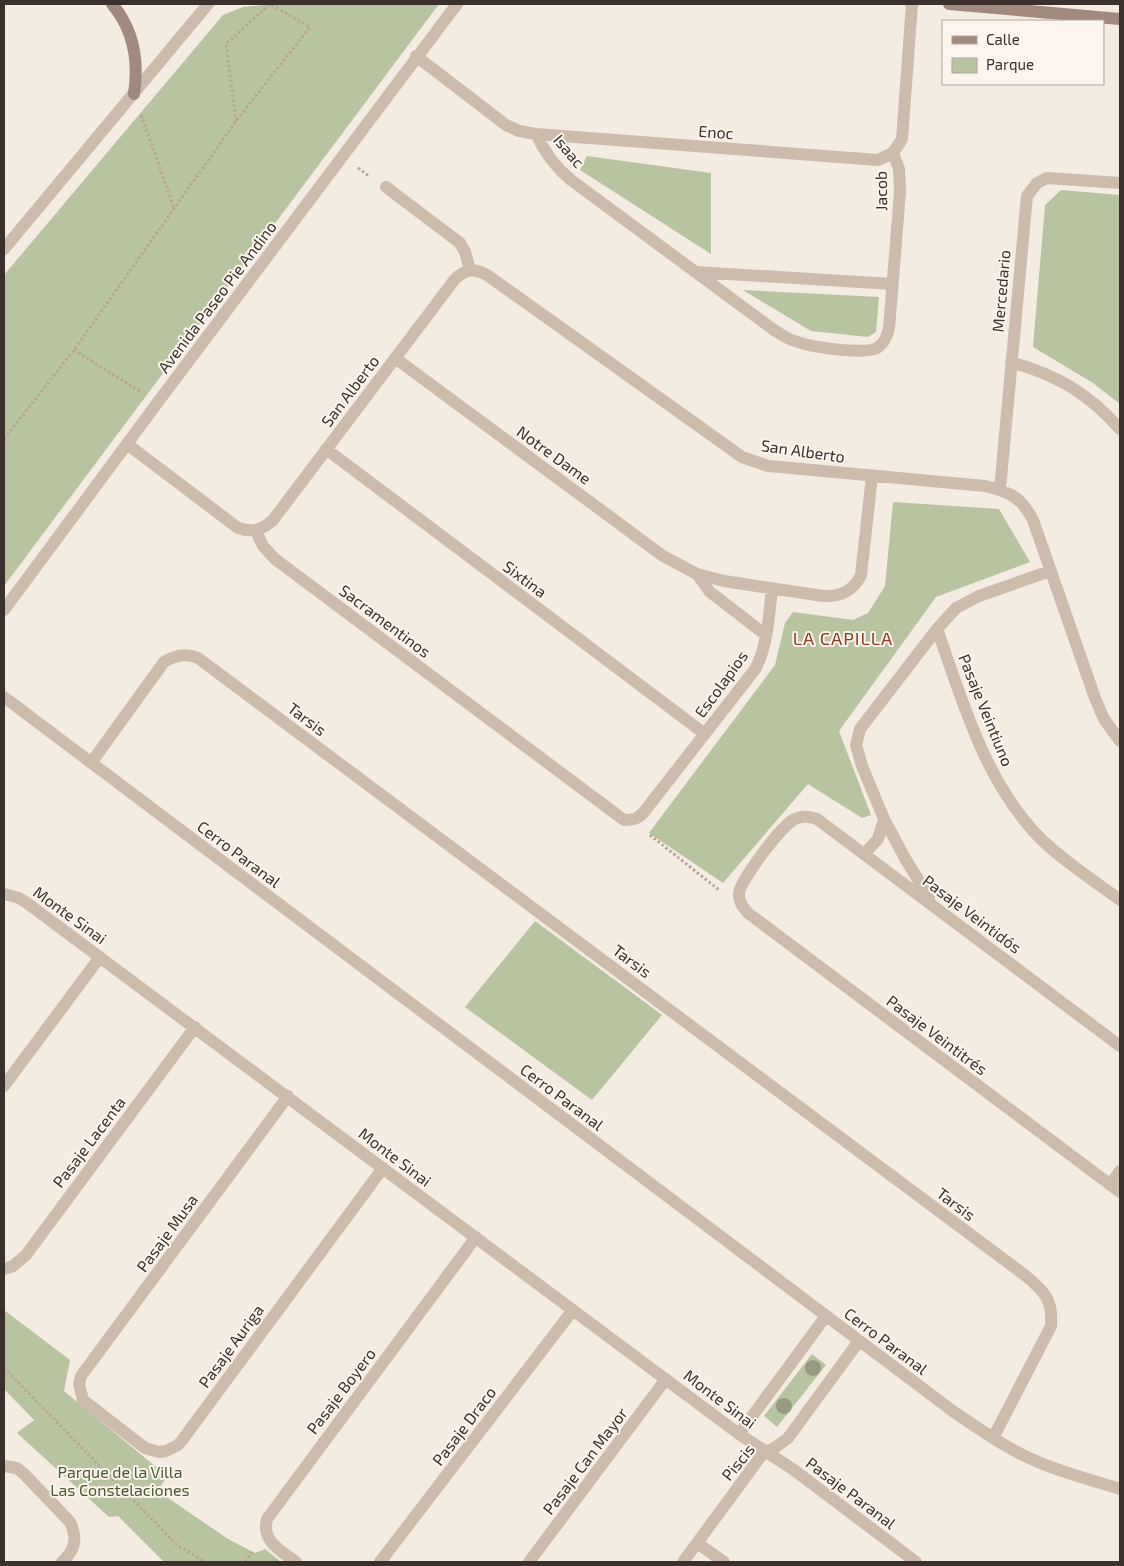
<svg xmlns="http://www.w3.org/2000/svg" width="1124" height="1566" viewBox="0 0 1124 1566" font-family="'Exo 2',sans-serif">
<rect width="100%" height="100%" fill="#f4ebe1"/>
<path fill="#b8c4a0" d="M 276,4 L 439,4 L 4,586 L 4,275 L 223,15 L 243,7 Z
M 587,156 L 711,173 L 711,254 L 580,170 Z
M 1061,190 L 1120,195 L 1120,404 L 1093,383 L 1033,347 L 1045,205 Z
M 743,290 L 879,297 L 876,332 L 868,337 L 811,331 Z
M 893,502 L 999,509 L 1030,562 L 936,597 L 839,731 L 871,815 L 862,818 L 808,784 L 723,883 L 649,833 L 775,665 L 785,623 L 793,612 L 853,620 L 868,613 L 885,586 Z
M 535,921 L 662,1015 L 592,1100 L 465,1007 Z
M 4,1310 L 70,1360 L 64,1391 L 167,1476 L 158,1491 L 228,1539 L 255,1553 L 265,1549 L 281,1562 L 164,1562 L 118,1516 L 109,1517 L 17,1433 L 34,1420 L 4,1389 Z
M 812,1354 L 826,1365 L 777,1427 L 764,1416 Z"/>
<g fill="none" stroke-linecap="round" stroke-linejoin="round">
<path stroke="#b9a596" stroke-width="3" stroke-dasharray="2.5 2.5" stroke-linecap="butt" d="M 141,115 L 174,208
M 358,168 L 369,176
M 74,350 L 141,392
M 4,439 L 74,350 L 236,121 L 310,27 L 270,4 L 226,44 L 236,121
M 650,835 L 719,890
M 4,1368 L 178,1546 L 206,1562
M 245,1562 L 253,1550"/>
<path stroke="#cdbbac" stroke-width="12" d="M 416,56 L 506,125 L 519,131 L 536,134 L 878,160 L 893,153 L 902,139 L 912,4
M 536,134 C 545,153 555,167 571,180 L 774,330 C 781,334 787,339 795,341 C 810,347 863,355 877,348 C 884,344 887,337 889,328 L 900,192 L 899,169 L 893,153
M 386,187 L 460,243 L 465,252 L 470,270
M 4,249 L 208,4
M 695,272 L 892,284
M 395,358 L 663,556 L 697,574 L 724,581 L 823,596 C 841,597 853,591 861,575 L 872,476
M 1011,362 C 1057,375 1088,393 1120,429
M 127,444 L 238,528 C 252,533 262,530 273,520 L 455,279 C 466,269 474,268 487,275 L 742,457 L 768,466 L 780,467 L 985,486 C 1010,492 1021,497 1033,520 L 1095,698 L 1104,719 L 1120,741
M 326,449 L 705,734
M 1000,489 L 1027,196 L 1037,183 L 1047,178 L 1120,183
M 256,531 L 263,546 L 275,559 L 624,820 C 633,820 638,819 644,812 L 756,668 C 768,643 769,615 772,588
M 697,574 L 710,592 L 766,635
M 4,610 L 158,402 L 457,4
M 937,629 C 963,702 984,780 1039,837 C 1063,861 1093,880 1120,900
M 4,697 L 954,1412 C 981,1430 1007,1449 1036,1461 C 1063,1473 1092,1480 1120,1489
M 91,763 L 164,662 C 176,655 185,653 198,658 L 1026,1276 C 1045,1292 1053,1300 1051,1326 L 993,1438
M 864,854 L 878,839 L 884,819
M 4,894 L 19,898 L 27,903 L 739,1434 L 794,1470 L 916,1562
M 929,897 L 906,860 L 884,819 L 862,766 L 856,745 L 860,729 L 937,629 L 956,608 L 979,596 L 1050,571
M 1120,1046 L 817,819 C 810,817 803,815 795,819 C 783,823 740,881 739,893 C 738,901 743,907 748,913 L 1120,1192
M 4,1086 L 100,957
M 288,1096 L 81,1376 L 79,1384 L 83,1400 L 145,1448 L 159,1452 L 166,1451 L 178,1445 L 183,1439 L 383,1168
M 1110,1185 L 1120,1171
M 4,1269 L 13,1266 L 26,1255 L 195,1027
M 739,1434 L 826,1316
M 4,1466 L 17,1468 L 25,1475 L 70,1522 C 78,1539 75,1550 62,1562
M 697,1543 L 724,1562
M 296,1562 C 281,1551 261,1541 267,1519 L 476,1237
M 380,1562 L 573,1310
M 529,1562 L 666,1379
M 683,1562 L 764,1452 L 773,1449 L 788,1438 L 859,1341"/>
<path stroke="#a18a7d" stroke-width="12" d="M 112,4 C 134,30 139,61 134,94
M 949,4 L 1120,19"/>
</g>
<g fill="#969b7f">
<circle cx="813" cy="1368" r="8"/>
<circle cx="784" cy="1406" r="8"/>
</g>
<g text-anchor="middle" stroke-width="4" stroke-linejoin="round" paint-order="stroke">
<g font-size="16" fill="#3b302b" stroke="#fbf5ee">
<text transform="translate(716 132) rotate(4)" y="6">Enoc</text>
<text transform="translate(569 151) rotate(50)" y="6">Isaac</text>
<text transform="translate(881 191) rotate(-91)" y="6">Jacob</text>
<text transform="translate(1001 291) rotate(-85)" y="6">Mercedario</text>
<text transform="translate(217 297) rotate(-53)" y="6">Avenida Paseo Pie Andino</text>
<text transform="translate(350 391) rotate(-53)" y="6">San Alberto</text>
<text transform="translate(803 451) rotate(8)" y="6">San Alberto</text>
<text transform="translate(554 455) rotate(36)" y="6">Notre Dame</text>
<text transform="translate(525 579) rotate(37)" y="6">Sixtina</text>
<text transform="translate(385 621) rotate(37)" y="6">Sacramentinos</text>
<text transform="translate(721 684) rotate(-54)" y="6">Escolapios</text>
<text transform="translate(986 710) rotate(68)" y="6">Pasaje Veintiuno</text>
<text transform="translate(307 719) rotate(37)" y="6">Tarsis</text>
<text transform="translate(239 854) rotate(37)" y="6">Cerro Paranal</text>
<text transform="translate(972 914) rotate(37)" y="6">Pasaje Veintidós</text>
<text transform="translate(70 915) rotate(36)" y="6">Monte Sinai</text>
<text transform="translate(632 961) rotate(37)" y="6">Tarsis</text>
<text transform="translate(937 1035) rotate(37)" y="6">Pasaje Veintitrés</text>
<text transform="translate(562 1097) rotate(37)" y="6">Cerro Paranal</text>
<text transform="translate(89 1142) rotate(-53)" y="6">Pasaje Lacenta</text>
<text transform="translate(395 1157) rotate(37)" y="6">Monte Sinai</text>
<text transform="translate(956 1204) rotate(37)" y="6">Tarsis</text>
<text transform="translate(167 1233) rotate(-54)" y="6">Pasaje Musa</text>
<text transform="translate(886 1341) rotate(37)" y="6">Cerro Paranal</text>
<text transform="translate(231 1346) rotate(-54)" y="6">Pasaje Auriga</text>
<text transform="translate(341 1391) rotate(-53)" y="6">Pasaje Boyero</text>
<text transform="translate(720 1399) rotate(37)" y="6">Monte Sinai</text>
<text transform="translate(464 1426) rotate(-53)" y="6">Pasaje Draco</text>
<text transform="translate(585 1461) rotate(-53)" y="6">Pasaje Can Mayor</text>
<text transform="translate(738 1462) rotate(-51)" y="6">Piscis</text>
<text transform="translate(851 1493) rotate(37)" y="6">Pasaje Paranal</text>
</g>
<g font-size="16" fill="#4a5a2e" stroke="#fbf5ee">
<text x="120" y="1478">Parque de la Villa<tspan x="120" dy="18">Las Constelaciones</tspan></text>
</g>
<g font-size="18" letter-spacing="1" fill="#8c3b22" stroke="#fbf5ee">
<text x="843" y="645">LA CAPILLA</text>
</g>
</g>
<rect width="1124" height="1566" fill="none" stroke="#3b302b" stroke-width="10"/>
<rect x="942" y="20" width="162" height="65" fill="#fbf5ee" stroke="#aea6a0"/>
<rect x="952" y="36" width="25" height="8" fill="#a18a7d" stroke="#aea6a0"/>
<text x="986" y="45" font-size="15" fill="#3b302b">Calle</text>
<rect x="952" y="58" width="25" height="15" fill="#b8c4a0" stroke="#aea6a0"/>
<text x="986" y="70" font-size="15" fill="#3b302b">Parque</text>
</svg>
